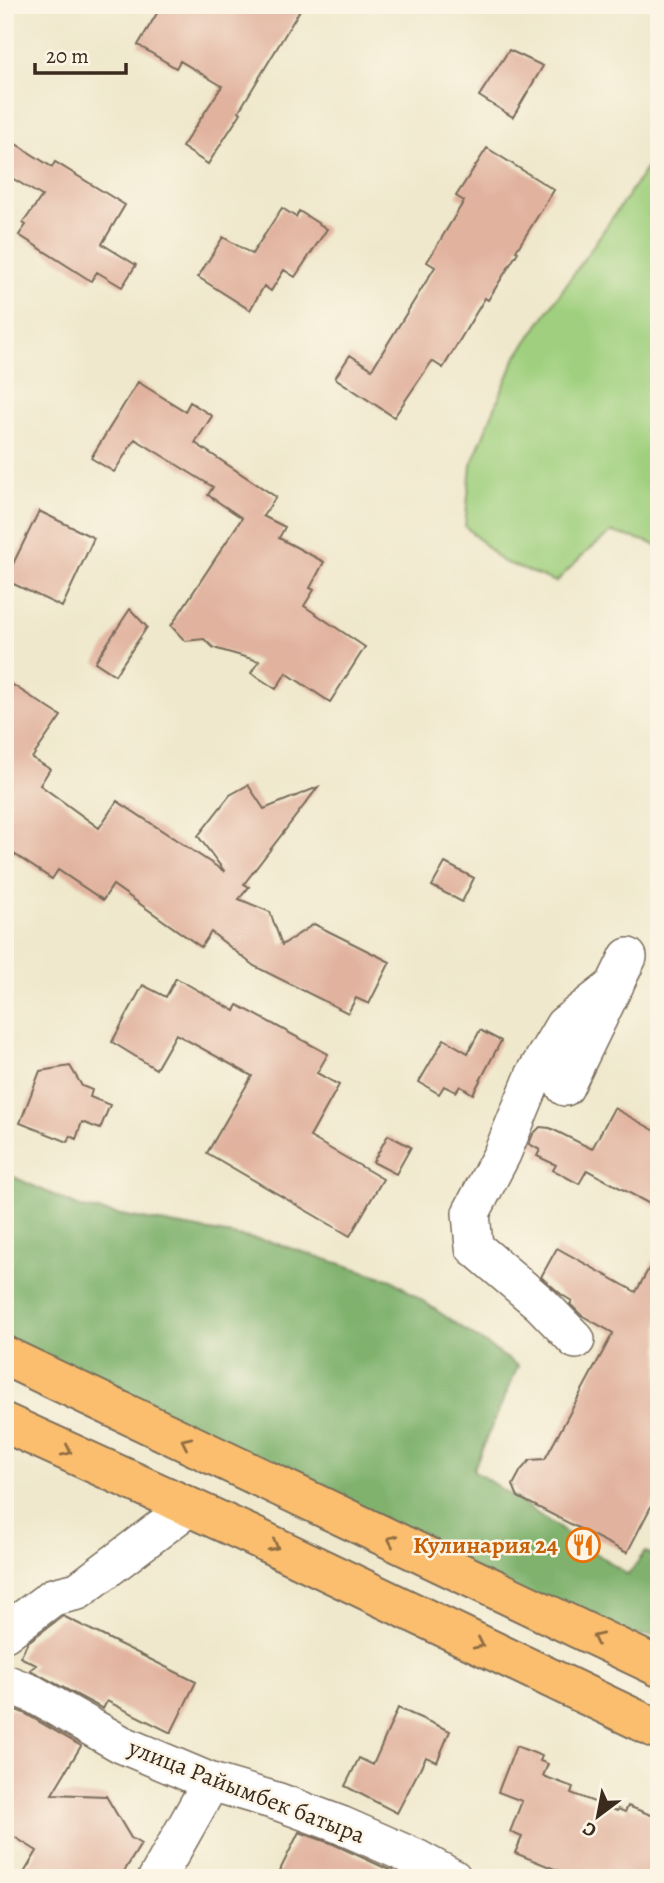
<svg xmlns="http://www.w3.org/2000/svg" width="664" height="1883" viewBox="0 0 664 1883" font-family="Alegreya,serif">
<rect width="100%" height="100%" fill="#fcf5e5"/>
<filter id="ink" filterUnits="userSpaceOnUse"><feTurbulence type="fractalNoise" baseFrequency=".0143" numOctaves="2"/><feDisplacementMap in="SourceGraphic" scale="14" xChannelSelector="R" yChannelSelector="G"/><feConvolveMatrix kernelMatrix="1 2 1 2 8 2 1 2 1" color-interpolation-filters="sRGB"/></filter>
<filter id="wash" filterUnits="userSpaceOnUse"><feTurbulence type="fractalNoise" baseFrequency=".00686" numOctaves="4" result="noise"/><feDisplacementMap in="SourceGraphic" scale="28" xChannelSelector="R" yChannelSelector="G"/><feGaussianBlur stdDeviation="1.57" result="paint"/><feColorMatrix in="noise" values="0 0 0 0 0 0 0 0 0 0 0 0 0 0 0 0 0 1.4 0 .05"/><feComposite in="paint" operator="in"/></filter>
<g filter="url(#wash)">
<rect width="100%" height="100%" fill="#efe8cc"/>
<path fill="#a0d07f" stroke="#6e7d4e" stroke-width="2" d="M 659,150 L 659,547 L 648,542 L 612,532 L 586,552 L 556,582 L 501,561 L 465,526 L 471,465 L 515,359 Z"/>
<path fill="#80b26e" stroke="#5e6e46" stroke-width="2" d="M 5,1173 L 82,1208 L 271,1242 L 392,1280 L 518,1366 L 473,1470 L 628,1575 L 645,1552 L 659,1557 L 659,1635 L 609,1635 L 5,1350 Z"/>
<g id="blocks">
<path fill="#e1b39f" d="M 162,5 L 303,5 L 239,111 L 241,113 L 208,164 L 182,147 L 222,86 L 180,61 L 176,68 L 138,45 Z
M 509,50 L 543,66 L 513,117 L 479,96 Z
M 5,137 L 52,167 L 55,162 L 125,205 L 102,244 L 136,265 L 122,287 L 97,272 L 91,281 L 19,235 L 26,225 L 23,223 L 42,196 L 5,174 Z
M 487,148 L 554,190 L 516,251 L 518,252 L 488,300 L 485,298 L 443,368 L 432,361 L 394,417 L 335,378 L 350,355 L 372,369 L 435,267 L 427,262 L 464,201 L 456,196 Z
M 282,208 L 296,217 L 299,211 L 327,229 L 295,277 L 284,270 L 271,291 L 264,286 L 250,310 L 198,277 L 223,237 L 252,254 Z
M 138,382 L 185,411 L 190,402 L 212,416 L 195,443 L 276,497 L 263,516 L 285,527 L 279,538 L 324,562 L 310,588 L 314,590 L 304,606 L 365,647 L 330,702 L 286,673 L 276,689 L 251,673 L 259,661 L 214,648 L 204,639 L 185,641 L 171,626 L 242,518 L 208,495 L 213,487 L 135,439 L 114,472 L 91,458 Z
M 39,511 L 94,538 L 62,607 L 5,580 Z
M 130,609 L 147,627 L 115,675 L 95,662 Z
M 5,680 L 61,716 L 32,758 L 50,769 L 40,785 L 99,828 L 117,801 L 225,872 L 198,836 L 230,795 L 248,785 L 264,809 L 318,787 L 244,884 L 249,887 L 239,899 L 270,912 L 282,945 L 314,924 L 390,962 L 369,1004 L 356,998 L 348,1013 L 254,966 L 211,932 L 201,947 L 113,885 L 103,900 L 58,870 L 52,879 L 5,848 Z
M 445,863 L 474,878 L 462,902 L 432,886 Z
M 176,978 L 235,1011 L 238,1005 L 328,1054 L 317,1073 L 339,1085 L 310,1137 L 383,1179 L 350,1236 L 207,1153 L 252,1076 L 176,1034 L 156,1069 L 112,1042 L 143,985 L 166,997 Z
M 480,1030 L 501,1041 L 473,1094 L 460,1086 L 456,1092 L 444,1086 L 439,1094 L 419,1082 L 444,1039 L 468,1053 Z
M 70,1066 L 82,1086 L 92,1090 L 90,1097 L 110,1105 L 100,1129 L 82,1122 L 76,1139 L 70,1136 L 68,1142 L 20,1123 L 40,1071 Z
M 614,1108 L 659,1133 L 659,1209 L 587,1170 L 579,1184 L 553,1170 L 556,1165 L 537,1156 L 540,1150 L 529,1144 L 533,1134 L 540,1127 L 550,1128 L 592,1149 Z
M 388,1135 L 411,1147 L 396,1174 L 373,1162 Z
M 557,1248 L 636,1292 L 659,1250 L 659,1491 L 627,1553 L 518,1497 L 513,1485 L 521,1470 L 530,1460 L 545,1459 L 613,1333 L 581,1315 L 570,1304 L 572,1301 L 562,1295 L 541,1277 Z
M 63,1616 L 196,1682 L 171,1733 L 107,1701 L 103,1709 L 30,1670 L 36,1665 L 20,1657 L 28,1642 Z
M 5,1706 L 24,1713 L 81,1746 L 52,1794 L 106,1796 L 131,1838 L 141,1844 L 120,1878 L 21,1878 L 37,1851 L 5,1831 Z
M 398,1708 L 450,1731 L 437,1762 L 426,1757 L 397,1813 L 345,1786 L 359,1758 L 373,1765 Z
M 516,1746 L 542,1756 L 540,1761 L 548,1764 L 543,1776 L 573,1787 L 571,1793 L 617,1811 L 618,1809 L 625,1812 L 628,1806 L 659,1818 L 659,1878 L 577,1878 L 515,1853 L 522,1837 L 510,1832 L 522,1801 L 498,1792 Z
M 299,1832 L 333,1844 L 407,1878 L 276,1878 Z"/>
</g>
</g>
<g filter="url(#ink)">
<use href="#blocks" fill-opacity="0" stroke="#7a6c5b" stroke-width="2"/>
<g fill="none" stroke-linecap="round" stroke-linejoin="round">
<g stroke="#7a6c5b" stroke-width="40">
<path id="street" d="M 565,1087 L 628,957
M 576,1340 L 541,1304 L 474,1247 L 471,1213 L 502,1154 L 534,1076 L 564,1025 L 615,985
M 5,1633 L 53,1597 L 78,1591 L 189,1507
M 5,1683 L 33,1694 L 121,1744 L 211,1782 L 279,1802 L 341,1825 L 418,1859 L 453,1878
M 157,1878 L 211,1782"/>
</g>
<g stroke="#7a6c5b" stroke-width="42">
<path id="highway" d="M 5,1356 L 659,1667
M 5,1423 L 253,1536 L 659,1730"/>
</g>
<use href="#street" stroke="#fff" stroke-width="37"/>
<use href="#highway" stroke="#fabe6e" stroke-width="38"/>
</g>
<defs><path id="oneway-chevron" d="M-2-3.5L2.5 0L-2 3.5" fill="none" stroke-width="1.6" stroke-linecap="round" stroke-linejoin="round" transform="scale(1.75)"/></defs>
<g stroke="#916d42">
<use href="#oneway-chevron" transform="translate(186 1442) rotate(-155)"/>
<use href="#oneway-chevron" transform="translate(67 1451) rotate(25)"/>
<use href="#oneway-chevron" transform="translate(392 1540) rotate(-155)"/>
<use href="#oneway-chevron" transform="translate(274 1546) rotate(26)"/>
<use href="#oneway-chevron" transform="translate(597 1638) rotate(-155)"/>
<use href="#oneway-chevron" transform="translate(479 1644) rotate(25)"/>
</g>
</g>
<defs>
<g id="restaurant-ring" transform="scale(1.75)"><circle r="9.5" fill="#fcf5e5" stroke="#e8710a" stroke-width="1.5"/><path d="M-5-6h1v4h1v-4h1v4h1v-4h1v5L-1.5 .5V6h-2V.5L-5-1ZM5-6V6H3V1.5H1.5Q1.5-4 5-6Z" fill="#e8710a"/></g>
</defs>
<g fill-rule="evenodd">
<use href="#restaurant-ring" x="583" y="1545"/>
</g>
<g text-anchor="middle" stroke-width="5" stroke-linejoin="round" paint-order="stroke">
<g font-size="24" font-weight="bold" fill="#c56008" stroke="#fcf5e5" text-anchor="end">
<text x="558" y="1553">Кулинария 24</text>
</g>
<g font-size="24" fill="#3b2a1e" stroke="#fcf5e5">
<text transform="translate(247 1791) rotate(21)" y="8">улица Райымбек батыра</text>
</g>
</g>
<rect width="664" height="1883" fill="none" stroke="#fcf5e5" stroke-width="28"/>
<g transform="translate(598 1816) rotate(212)" stroke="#fcf5e5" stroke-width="5" paint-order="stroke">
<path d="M0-5L12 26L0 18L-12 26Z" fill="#3b2a1e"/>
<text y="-10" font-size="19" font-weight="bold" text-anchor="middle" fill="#3b2a1e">С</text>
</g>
<path d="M35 63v10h91v-10" fill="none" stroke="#3b2a1e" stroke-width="3.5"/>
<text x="46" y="63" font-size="21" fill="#3b2a1e" stroke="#fcf5e5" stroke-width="5" paint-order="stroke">20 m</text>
</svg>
